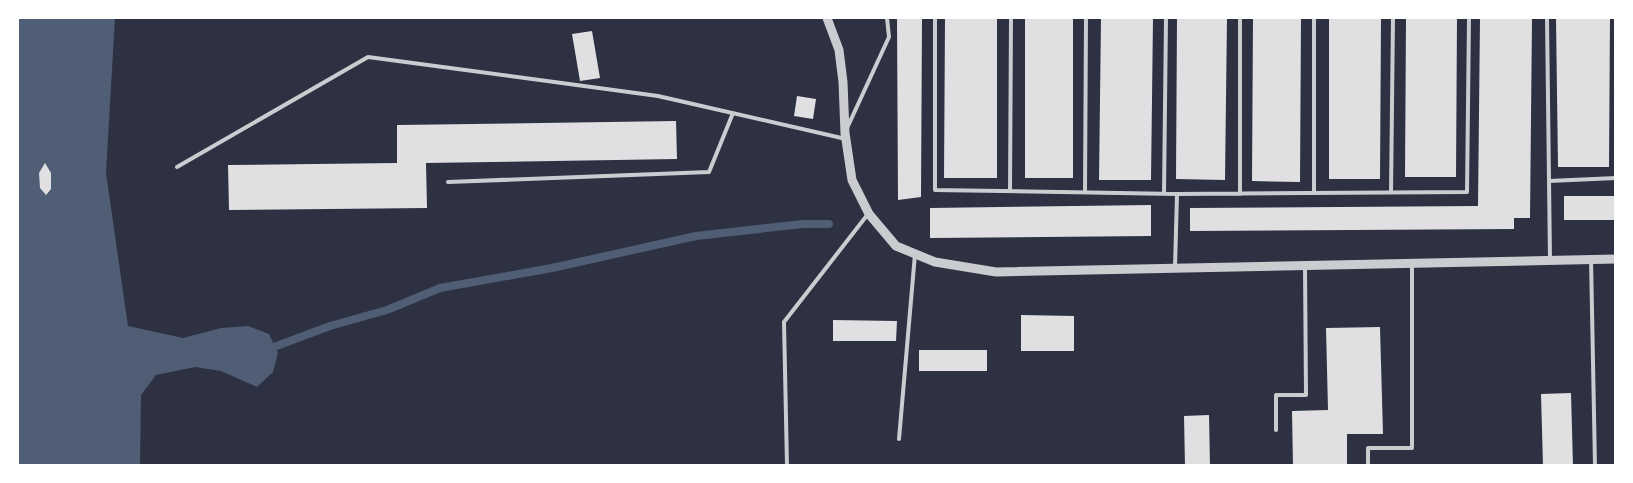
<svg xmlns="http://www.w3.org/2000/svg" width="1633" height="483" viewBox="0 0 1633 483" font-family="Ubuntu,sans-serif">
<rect width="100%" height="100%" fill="#2d3142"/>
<path fill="#4f5d75" d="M 18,18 L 115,18 L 106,173 L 128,326 L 183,338 L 221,328 L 248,326 L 269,334 L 278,353 L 273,372 L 257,387 L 221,371 L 195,367 L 156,375 L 141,395 L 140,465 L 18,465 Z"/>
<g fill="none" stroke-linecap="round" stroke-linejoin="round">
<path stroke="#4f5d75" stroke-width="8" d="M 265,349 L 271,348 L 330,326 L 387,310 L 440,288 L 552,268 L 696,236 L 803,224 L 829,224"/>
</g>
<path fill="#e0e0e3" d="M 897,18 L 922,18 L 921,197 L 898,200 Z
M 945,18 L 997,18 L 997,178 L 944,178 Z
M 1025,18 L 1073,18 L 1073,178 L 1025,178 Z
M 1101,18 L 1153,18 L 1151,180 L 1099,180 Z
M 1177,18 L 1227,18 L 1225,180 L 1176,179 Z
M 1253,18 L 1301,18 L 1300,182 L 1252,181 Z
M 1329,18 L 1381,18 L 1380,179 L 1329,179 Z
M 1406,18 L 1457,18 L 1456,177 L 1405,177 Z
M 1480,18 L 1532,18 L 1530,218 L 1514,218 L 1514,229 L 1190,231 L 1190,208 L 1478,206 Z
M 1556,18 L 1610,18 L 1609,167 L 1558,167 Z
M 592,31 L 600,78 L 580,81 L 572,34 Z
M 797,96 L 816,99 L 813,119 L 794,116 Z
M 676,121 L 677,159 L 426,163 L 427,208 L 229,210 L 228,165 L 397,163 L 397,125 Z
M 45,163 L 51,173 L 51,189 L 46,195 L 40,188 L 39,173 Z
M 1564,196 L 1616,196 L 1616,220 L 1564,220 Z
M 1151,205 L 1151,236 L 930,238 L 930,208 Z
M 1021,315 L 1074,316 L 1074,351 L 1021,351 Z
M 833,320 L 897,321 L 896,341 L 833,341 Z
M 1380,327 L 1383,434 L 1347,434 L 1347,466 L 1293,466 L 1292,411 L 1328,410 L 1326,328 Z
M 919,350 L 987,350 L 987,371 L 919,371 Z
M 1571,393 L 1573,466 L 1543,466 L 1541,394 Z
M 1209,415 L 1210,466 L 1185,466 L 1184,416 Z"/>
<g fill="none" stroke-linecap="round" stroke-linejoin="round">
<path stroke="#caccd0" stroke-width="4" d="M 935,18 L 935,190 L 1177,194 L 1467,192 L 1469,18
M 1240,18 L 1240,194
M 1314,18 L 1314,193
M 1547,18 L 1550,260
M 848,126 L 889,37 L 887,18
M 177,167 L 368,57 L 658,96 L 846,139
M 1549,181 L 1616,178
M 448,182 L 709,172 L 733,113
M 1010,191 L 1011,18
M 1085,192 L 1086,18
M 1391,192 L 1393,18
M 1164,194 L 1166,18
M 1591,259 L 1595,466
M 1175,268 L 1177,194
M 1276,430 L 1276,395 L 1306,395 L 1305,266
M 899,439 L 915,254
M 787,466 L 784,322 L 868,214
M 1368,466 L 1368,448 L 1412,448 L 1412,263"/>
<path stroke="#caccd0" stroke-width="9" d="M 827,18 L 839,50 L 843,82 L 845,133 L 852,180 L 869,214 L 896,246 L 935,262 L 996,272 L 1616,259"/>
</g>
<rect width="1633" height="483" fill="none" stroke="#ffffff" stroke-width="38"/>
</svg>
